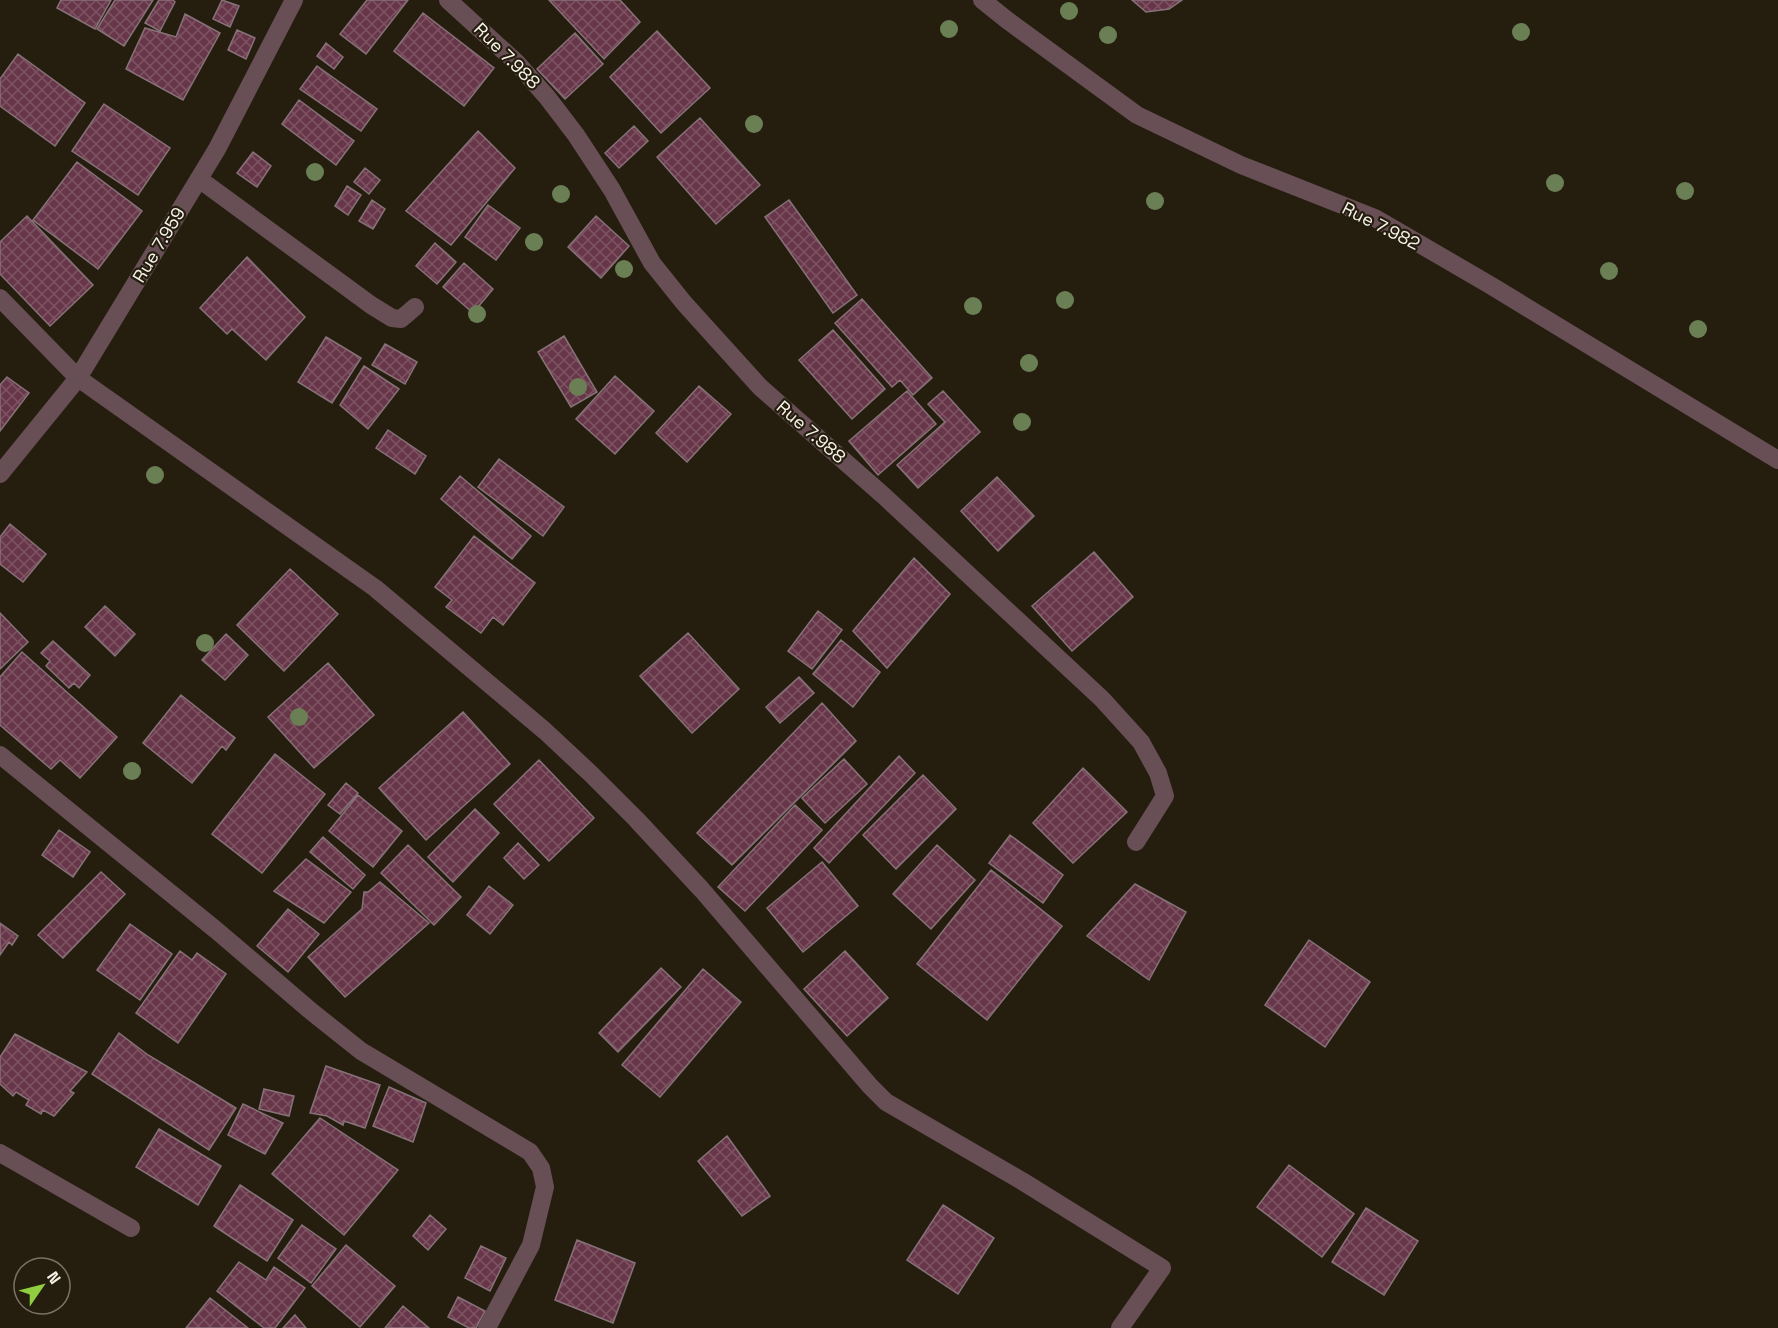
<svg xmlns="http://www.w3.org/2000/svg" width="1778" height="1328" viewBox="0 0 1778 1328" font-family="'Space Grotesk',sans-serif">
<defs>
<pattern id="building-cross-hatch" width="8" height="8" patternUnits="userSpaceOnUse" patternTransform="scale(1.5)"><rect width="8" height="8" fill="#683649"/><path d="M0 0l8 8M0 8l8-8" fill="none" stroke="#7e5463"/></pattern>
</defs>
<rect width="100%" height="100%" fill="#251e0f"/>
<path fill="url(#building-cross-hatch)" stroke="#877279" stroke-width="1.5" d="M 61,0 L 111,0 L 95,29 L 57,8 Z
M 115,0 L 153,0 L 124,46 L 97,29 Z
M 159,0 L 173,0 L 175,2 L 160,31 L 145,23 Z
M 222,0 L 239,6 L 230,27 L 213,19 Z
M 367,0 L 408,0 L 366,54 L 340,34 Z
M 549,0 L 620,0 L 640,22 L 604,59 Z
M 1132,0 L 1182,0 L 1169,9 L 1146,12 Z
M 423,13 L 494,68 L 464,106 L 394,51 Z
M 185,14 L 220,33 L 183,100 L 126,69 L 145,28 L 176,37 Z
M 237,30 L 255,38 L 246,59 L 228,50 Z
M 657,31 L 710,88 L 661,133 L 610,77 Z
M 575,33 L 603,64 L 565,99 L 537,69 Z
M 326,43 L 343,57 L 334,69 L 317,56 Z
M 18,54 L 85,103 L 55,146 L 0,106 L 0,79 Z
M 317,66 L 377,109 L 361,131 L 300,89 Z
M 299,100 L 354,141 L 336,165 L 282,124 Z
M 104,104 L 170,148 L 138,195 L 72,151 Z
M 700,118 L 760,185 L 716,224 L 657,157 Z
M 634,126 L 648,141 L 619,168 L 605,153 Z
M 478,131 L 515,168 L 451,245 L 406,211 Z
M 253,152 L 271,166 L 257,187 L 237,173 Z
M 77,162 L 142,211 L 98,269 L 33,220 Z
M 365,168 L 380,180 L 369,194 L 354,182 Z
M 347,186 L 361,195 L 348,215 L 335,206 Z
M 372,200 L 385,209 L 373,229 L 359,221 Z
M 789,200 L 857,295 L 833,313 L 765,217 Z
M 488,205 L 520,228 L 496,260 L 465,237 Z
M 27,216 L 93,285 L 50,326 L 0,274 L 0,242 Z
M 596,216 L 629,246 L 601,278 L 568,247 Z
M 435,243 L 456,262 L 437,284 L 416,266 Z
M 247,257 L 305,317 L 266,360 L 232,329 L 227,334 L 200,308 Z
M 464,263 L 493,289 L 473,313 L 443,287 Z
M 862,299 L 932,378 L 913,395 L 900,380 L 892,387 L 835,323 Z
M 833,330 L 885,389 L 852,419 L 799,360 Z
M 564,336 L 597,392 L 571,407 L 538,352 Z
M 326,337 L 361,358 L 332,403 L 298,382 Z
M 385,344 L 417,362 L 405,384 L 372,365 Z
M 364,366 L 399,389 L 368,429 L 340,405 Z
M 615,376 L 654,411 L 615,454 L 576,419 Z
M 7,377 L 29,393 L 0,431 L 0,385 Z
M 699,386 L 731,414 L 687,462 L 656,433 Z
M 907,391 L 936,424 L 878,475 L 849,441 Z
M 943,391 L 980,432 L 918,488 L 897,465 L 945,422 L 928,404 Z
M 388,430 L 426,456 L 415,474 L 376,448 Z
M 499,459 L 564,507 L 543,536 L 478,487 Z
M 460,476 L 531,536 L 512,559 L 441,499 Z
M 997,477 L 1034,516 L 998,551 L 961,511 Z
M 10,524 L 46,554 L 23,582 L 0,564 L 0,537 Z
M 474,536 L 535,583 L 503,625 L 493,617 L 481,633 L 446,607 L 452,600 L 435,587 Z
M 1094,552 L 1133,597 L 1072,651 L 1032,606 Z
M 914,558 L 950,594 L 887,668 L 853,631 Z
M 290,569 L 338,614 L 284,671 L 237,625 Z
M 105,606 L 135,634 L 115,656 L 85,627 Z
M 818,611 L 842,630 L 812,669 L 788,651 Z
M 0,613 L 28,642 L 0,669 Z
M 688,633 L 739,689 L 692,733 L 640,676 Z
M 226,634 L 248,655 L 225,680 L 202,660 Z
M 841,640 L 880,672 L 853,707 L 813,674 Z
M 53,641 L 90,675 L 79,688 L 74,683 L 69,688 L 46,666 L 50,661 L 41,653 Z
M 22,652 L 117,737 L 80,778 L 60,760 L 51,769 L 0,725 L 0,677 Z
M 328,663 L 374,715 L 314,768 L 268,717 Z
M 799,677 L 814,693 L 780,723 L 766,707 Z
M 181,695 L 235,738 L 226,750 L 222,746 L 192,783 L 143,743 Z
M 822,703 L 856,741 L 732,865 L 697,833 Z
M 463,712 L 510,764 L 426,840 L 379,788 Z
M 275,754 L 325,794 L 262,873 L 212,834 Z
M 899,756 L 915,773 L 829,863 L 814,848 Z
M 844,759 L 867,784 L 825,823 L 802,798 Z
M 539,760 L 594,818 L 549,861 L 494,804 Z
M 1083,768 L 1127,812 L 1073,863 L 1033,823 Z
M 923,775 L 956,809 L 896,869 L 863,835 Z
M 346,783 L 358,793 L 340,814 L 328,805 Z
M 358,795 L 402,831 L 373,867 L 329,831 Z
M 795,805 L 822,830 L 745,911 L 718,887 Z
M 475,809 L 499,833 L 453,882 L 428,857 Z
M 59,830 L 90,852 L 73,877 L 42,855 Z
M 1010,835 L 1063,875 L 1043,903 L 989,863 Z
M 323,837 L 365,875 L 353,889 L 310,852 Z
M 518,843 L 539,865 L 524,879 L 504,858 Z
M 408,845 L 461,897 L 434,925 L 381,873 Z
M 937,845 L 975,880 L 931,929 L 893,894 Z
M 306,859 L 351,892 L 324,923 L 274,891 Z
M 822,862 L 858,906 L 803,952 L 767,908 Z
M 991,870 L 1062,926 L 987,1020 L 917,964 Z
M 101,872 L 125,894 L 63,958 L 38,935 Z
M 380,882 L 429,923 L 345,997 L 308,957 L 362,909 L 364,892 L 368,892 Z
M 1135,884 L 1186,912 L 1149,980 L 1087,936 Z
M 489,886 L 513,905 L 490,934 L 467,915 Z
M 288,909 L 319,934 L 288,972 L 257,946 Z
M 0,923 L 18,936 L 12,945 L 9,942 L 0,955 Z
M 130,924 L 172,954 L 140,1000 L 97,970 Z
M 1309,940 L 1370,982 L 1325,1047 L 1265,1005 Z
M 180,951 L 192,960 L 197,953 L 226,974 L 178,1043 L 136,1013 Z
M 845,951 L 888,998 L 847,1036 L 804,989 Z
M 661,968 L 681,987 L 618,1052 L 599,1033 Z
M 703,969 L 741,1002 L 660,1097 L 622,1065 Z
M 119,1033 L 148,1055 L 236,1108 L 209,1150 L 92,1074 Z
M 15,1034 L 87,1072 L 70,1091 L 74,1093 L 54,1116 L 43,1110 L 41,1114 L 26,1105 L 29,1100 L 16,1092 L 13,1096 L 0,1084 L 0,1057 Z
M 326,1066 L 380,1085 L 365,1128 L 344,1121 L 343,1125 L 327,1116 L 310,1113 Z
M 389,1087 L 426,1103 L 413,1142 L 373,1126 Z
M 264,1089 L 294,1096 L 289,1116 L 259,1109 Z
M 243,1104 L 283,1123 L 265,1154 L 228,1135 Z
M 320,1118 L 398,1170 L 344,1235 L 272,1174 Z
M 159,1129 L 221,1166 L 198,1205 L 136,1167 Z
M 727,1136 L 770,1196 L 742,1216 L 698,1161 Z
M 1289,1165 L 1354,1214 L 1322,1257 L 1257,1207 Z
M 240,1185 L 293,1220 L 267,1261 L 214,1226 Z
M 943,1205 L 994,1238 L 958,1294 L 907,1260 Z
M 1366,1208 L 1418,1241 L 1384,1295 L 1332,1262 Z
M 430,1215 L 446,1229 L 428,1250 L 413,1236 Z
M 302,1225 L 336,1249 L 311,1283 L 278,1258 Z
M 577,1240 L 635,1263 L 613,1323 L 555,1300 Z
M 346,1245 L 395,1286 L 360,1327 L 312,1286 Z
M 481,1246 L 506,1258 L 490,1291 L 465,1278 Z
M 239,1262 L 266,1280 L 274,1267 L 305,1288 L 275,1328 L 264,1328 L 217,1291 Z
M 458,1297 L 485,1311 L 476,1328 L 469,1328 L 448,1317 Z
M 210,1298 L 248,1328 L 186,1328 Z
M 403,1306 L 429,1328 L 385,1328 Z
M 295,1315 L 306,1328 L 283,1328 Z"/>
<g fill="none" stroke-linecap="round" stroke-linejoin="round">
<path stroke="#674f55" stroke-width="18" d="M 448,0 L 517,63 L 547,97 L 576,135 L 612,190 L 652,263 L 684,303 L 760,387 L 884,496 L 1102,699 L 1141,742 L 1158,773 L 1165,796 L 1136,842
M 982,0 L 1007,20 L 1137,115 L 1241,165 L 1375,218 L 1490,285 L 1778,460
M 199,179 L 371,305 L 392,318 L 401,319 L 415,307
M 0,298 L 78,378 L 375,588 L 545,731 L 591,774 L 636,819 L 702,890 L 870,1086 L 886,1102 L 1022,1181 L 1162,1268 L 1120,1328
M 0,755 L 216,930 L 312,1012 L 361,1051 L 530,1152 L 541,1168 L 545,1187 L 531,1245 L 487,1328
M 0,1153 L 131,1228"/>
<path stroke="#674f55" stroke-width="18" d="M 0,474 L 78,378 L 217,149 L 294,0"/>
</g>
<g fill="#6a8054">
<circle cx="1069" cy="11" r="9"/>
<circle cx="949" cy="29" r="9"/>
<circle cx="1521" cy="32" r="9"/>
<circle cx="1108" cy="35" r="9"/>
<circle cx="754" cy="124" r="9"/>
<circle cx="315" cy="172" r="9"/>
<circle cx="1555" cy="183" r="9"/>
<circle cx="1685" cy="191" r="9"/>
<circle cx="561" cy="194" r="9"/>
<circle cx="1155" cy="201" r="9"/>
<circle cx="534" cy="242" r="9"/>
<circle cx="624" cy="269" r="9"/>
<circle cx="1609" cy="271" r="9"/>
<circle cx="1065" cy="300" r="9"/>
<circle cx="973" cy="306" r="9"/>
<circle cx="477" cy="314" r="9"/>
<circle cx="1698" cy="329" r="9"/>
<circle cx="1029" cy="363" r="9"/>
<circle cx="578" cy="387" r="9"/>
<circle cx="1022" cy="422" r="9"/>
<circle cx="155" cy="475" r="9"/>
<circle cx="205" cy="643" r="9"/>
<circle cx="299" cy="717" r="9"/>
<circle cx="132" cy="771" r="9"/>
</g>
<g text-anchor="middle" stroke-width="4.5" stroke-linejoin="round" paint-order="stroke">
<g font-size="18" fill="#f7f3e9" stroke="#251e0f">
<text transform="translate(507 56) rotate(45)" y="6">Rue 7.988</text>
<text transform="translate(1381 226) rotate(27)" y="6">Rue 7.982</text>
<text transform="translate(159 245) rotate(-59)" y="6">Rue 7.959</text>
<text transform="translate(811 432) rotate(41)" y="6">Rue 7.988</text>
</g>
</g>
<g transform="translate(42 1286) rotate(55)"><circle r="28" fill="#251e0f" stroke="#797366" stroke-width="1.5"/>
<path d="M0-4.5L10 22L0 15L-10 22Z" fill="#91cd40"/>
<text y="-9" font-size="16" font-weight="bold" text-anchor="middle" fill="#f7f3e9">N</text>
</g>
</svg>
